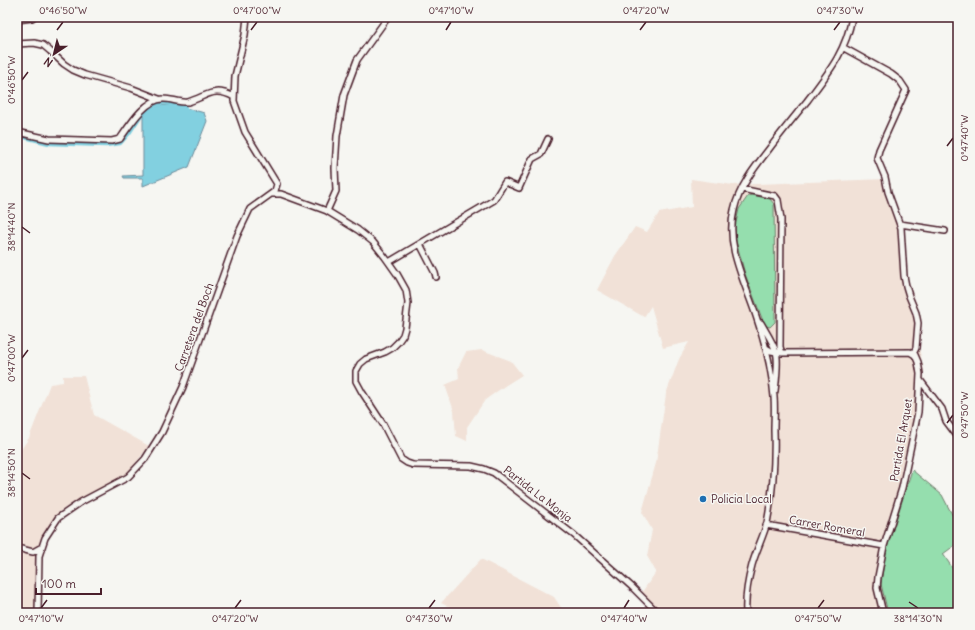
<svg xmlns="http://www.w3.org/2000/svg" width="975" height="630" viewBox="0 0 975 630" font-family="Delius,sans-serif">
<rect width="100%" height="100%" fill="#f6f6f2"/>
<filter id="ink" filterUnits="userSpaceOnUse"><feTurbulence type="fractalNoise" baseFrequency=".025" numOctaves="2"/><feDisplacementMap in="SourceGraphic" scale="8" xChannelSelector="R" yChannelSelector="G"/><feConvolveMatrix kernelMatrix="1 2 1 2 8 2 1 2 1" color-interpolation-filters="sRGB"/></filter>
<g filter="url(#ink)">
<path fill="#f1e1d7" d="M 691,179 L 733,185 L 885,179 L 904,231 L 907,277 L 919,313 L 919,348 L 924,371 L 910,467 L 884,554 L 881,584 L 888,613 L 661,613 L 661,611 L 642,592 L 656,572 L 647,556 L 652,530 L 642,512 L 656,463 L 666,394 L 679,359 L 689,342 L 663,348 L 651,306 L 644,317 L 597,290 L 615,256 L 635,227 L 647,232 L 659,213 L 692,207 Z
M 482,350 L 511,361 L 522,375 L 506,385 L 485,400 L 467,427 L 467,441 L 456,436 L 454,411 L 445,385 L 459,379 L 458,368 L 466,352 Z
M 63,376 L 84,376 L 94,415 L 149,446 L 128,473 L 62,510 L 53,519 L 46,531 L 37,555 L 36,613 L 17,613 L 17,455 L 29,438 L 50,384 L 63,382 Z
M 481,559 L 554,597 L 564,612 L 564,613 L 461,613 L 441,603 Z"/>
<path fill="#95deae" stroke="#707e6c" d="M 752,195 L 770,199 L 774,204 L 775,322 L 770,327 L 766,326 L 763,321 L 745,274 L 736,241 L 735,227 L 739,209 L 748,196 Z
M 912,470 L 942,495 L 958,526 L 958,543 L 943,554 L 957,575 L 958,575 L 958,613 L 888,613 L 881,584 L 885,554 Z"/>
<path fill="#82d0e0" stroke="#6c8998" d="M 161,105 L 174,105 L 201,112 L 204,113 L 207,121 L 189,167 L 143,186 L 143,178 L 124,178 L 123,176 L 143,175 L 143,117 L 149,110 Z"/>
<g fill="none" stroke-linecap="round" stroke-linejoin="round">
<path stroke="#82d0e0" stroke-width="4.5" d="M 17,135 L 49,143 L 106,145 L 120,143 L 129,133 L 140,116 L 151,108 L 164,102 L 185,108"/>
<g stroke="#4a1f2b" stroke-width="8">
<path id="minor" d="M 17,44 L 34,43 L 43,45 L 50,51 L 64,64 L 73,70 L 85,75 L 131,88 L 159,99
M 844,48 L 891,74 L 900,81 L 906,90 L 879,150 L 877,158 L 885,177 L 888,192 L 901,228 L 904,276 L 906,286 L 909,296 L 916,313 L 918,323 L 916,348 L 913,354
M 17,132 L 49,139 L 112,141 L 120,139 C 129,126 146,98 164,99 C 171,99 181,103 188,102 C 208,96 213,86 234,97
M 742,189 L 775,196 L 778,200 L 781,219 L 780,347 L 782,353
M 271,194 L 281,194 L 327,211 L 358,230 L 373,242 L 385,257 L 397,274 L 406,290 L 408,303 L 405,328 L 403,335 L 398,342 L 392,348 L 385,352 L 366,359 L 360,364 L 356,371 L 356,381 L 362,392 L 383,424 L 401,459 L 407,463 L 413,465 L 471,466 L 484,469 L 494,473 L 574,535 L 632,587 L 658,613
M 327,211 L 336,191 L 335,168 L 337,136 L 344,95 L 357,60 L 388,17
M 900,224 L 945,231
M 420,244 L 435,273 L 436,277
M 389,262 L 494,200 L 505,182 L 519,188 L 532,159 L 541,154 L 548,139
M 761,323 C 766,332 773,342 776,352 C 779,360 776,382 775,391
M 766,348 L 771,351 L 782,353 L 910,352 L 915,355 L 918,362 L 920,374 L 918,412 L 902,488 L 884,546 L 878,577 L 877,588 L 883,613
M 920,380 L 942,409 L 946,421 L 958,437
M 766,525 L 884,546
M 17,548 L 33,552 L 42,547
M 38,613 L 39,556 L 45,538 L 58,518 L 81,502 L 128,477 L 145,459 L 162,432 L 183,387 L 237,236 L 250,209 L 275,191 L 277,184 L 245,132 L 234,101 L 235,76 L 245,35 L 247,17
M 746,613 C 745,597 748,580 752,565 C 756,551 763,537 767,523 C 773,492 775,461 774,430 C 774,419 775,408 774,397 C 772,369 765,342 756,316 C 745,282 725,246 734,210 C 739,187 755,167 769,149 C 781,133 794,117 807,101 C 828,73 846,52 852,17"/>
</g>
<g stroke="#4a1f2b" stroke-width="10">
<path id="highway" d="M 17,19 L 32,17"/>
</g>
<use href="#minor" stroke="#f6f6f2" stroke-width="5"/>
<use href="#highway" stroke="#f6f6f2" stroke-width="7"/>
</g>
</g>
<path fill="none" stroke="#4a1f2b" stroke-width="1.5" d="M 57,30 L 63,22M 251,30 L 257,22M 446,30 L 451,22M 640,30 L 646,22M 834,30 L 840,22M 22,80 L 28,72M 947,146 L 953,138M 22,227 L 30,233M 22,358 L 28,350M 947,423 L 953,415M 22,473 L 30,479M 909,602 L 918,608M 41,608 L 47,600M 235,608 L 241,600M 429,608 L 435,600M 624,608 L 629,600M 818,608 L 824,600"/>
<circle fill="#1f6fb2" stroke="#f6f6f2" stroke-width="1.5" cx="703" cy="499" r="4"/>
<g text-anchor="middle" stroke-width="3" stroke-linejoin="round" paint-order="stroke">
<g font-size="11" fill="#4a1f2b" stroke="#f6f6f2">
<text transform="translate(194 327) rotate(-70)" y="4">Carretera del Boch</text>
<text transform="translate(901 440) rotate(-80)" y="4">Partida El Arquet</text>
<text transform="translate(538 494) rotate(38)" y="4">Partida La Monja</text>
<text transform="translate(827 526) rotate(10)" y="4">Carrer Romeral</text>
</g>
<g font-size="11" fill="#4a1f2b" stroke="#f6f6f2" text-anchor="start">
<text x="711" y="503">Policia Local</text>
</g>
</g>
<rect width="975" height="630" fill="none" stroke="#f6f6f2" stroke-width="44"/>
<g transform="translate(54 54) rotate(215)" stroke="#f6f6f2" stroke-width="3" paint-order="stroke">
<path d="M0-3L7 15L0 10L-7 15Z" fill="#4a1f2b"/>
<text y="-6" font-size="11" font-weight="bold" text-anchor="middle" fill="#4a1f2b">N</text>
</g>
<path d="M36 588v6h65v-6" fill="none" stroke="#4a1f2b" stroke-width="2"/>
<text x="42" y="588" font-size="12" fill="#4a1f2b" stroke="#f6f6f2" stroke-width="3" paint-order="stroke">100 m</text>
<rect x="22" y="22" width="931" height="586" fill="none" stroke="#4a1f2b" stroke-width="1.5"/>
<g font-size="10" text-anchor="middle" fill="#4a1f2b">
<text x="63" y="14">0°46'50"W</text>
<text x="257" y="14">0°47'00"W</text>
<text x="451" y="14">0°47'10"W</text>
<text x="646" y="14">0°47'20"W</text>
<text x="840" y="14">0°47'30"W</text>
<text transform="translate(11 80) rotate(-90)" y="4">0°46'50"W</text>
<text transform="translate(964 138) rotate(-90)" y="4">0°47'40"W</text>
<text transform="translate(11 227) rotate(-90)" y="4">38°14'40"N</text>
<text transform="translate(11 358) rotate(-90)" y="4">0°47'00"W</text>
<text transform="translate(964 415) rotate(-90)" y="4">0°47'50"W</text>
<text transform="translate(11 473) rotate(-90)" y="4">38°14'50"N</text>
<text x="41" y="622">0°47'10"W</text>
<text x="235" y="622">0°47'20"W</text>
<text x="429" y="622">0°47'30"W</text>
<text x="624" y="622">0°47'40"W</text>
<text x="818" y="622">0°47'50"W</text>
<text x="918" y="622">38°14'30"N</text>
</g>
</svg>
